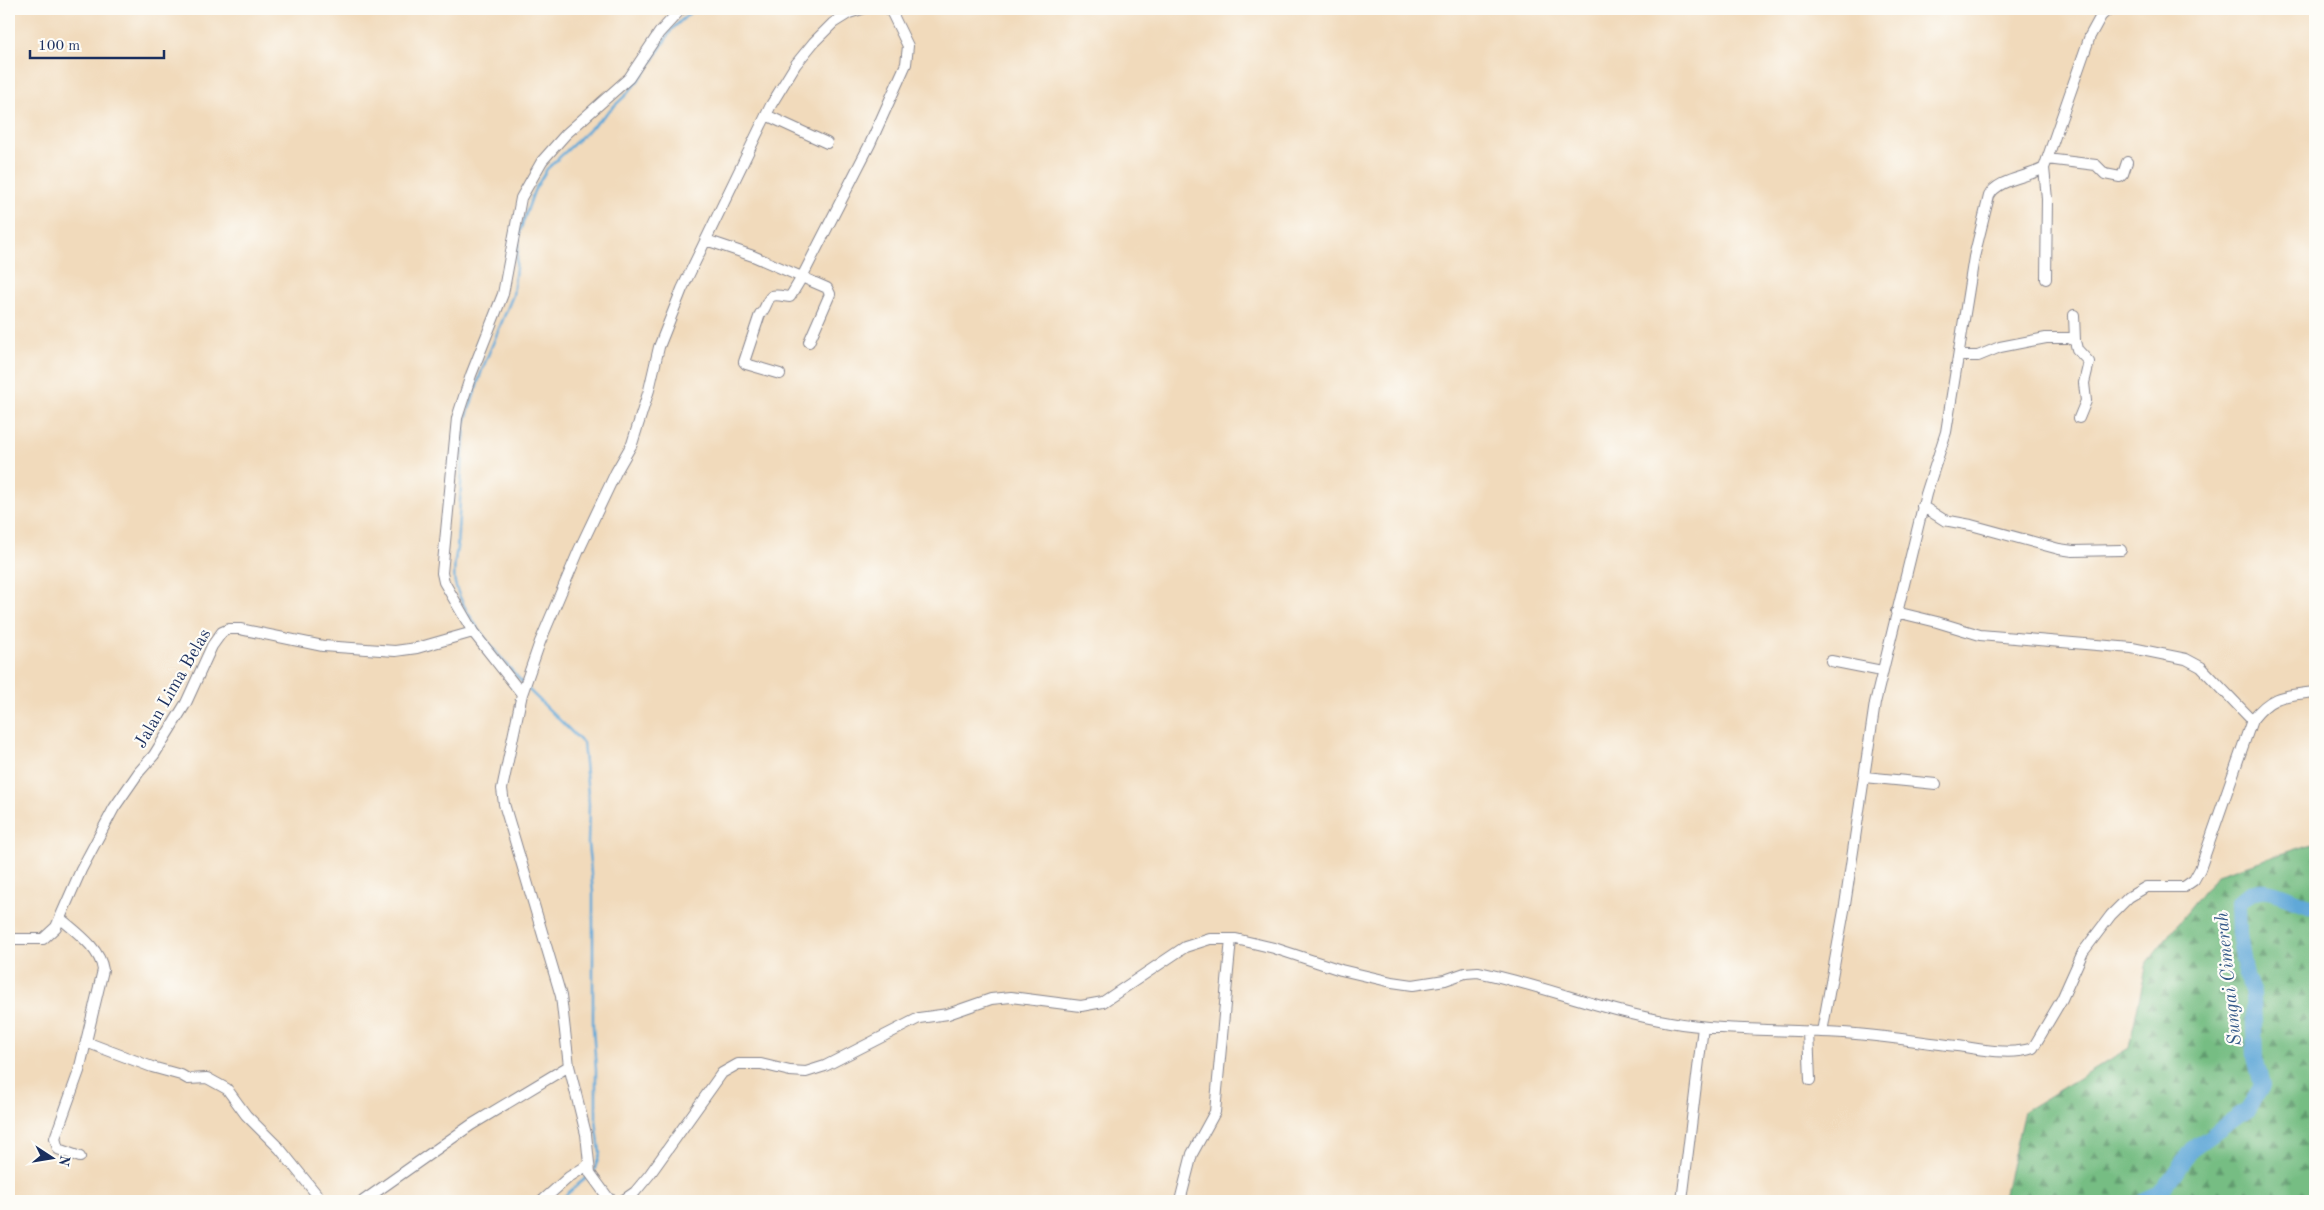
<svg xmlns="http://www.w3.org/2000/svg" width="2324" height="1210" viewBox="0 0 2324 1210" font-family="'Old Standard TT',serif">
<defs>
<pattern id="forest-firs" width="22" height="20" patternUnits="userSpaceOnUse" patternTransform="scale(1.25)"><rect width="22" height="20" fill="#76bd83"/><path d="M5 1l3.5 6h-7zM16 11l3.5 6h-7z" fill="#609a6e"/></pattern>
</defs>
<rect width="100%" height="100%" fill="#fdfcf7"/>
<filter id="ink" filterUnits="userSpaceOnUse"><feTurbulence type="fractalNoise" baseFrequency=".02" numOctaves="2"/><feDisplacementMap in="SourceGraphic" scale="10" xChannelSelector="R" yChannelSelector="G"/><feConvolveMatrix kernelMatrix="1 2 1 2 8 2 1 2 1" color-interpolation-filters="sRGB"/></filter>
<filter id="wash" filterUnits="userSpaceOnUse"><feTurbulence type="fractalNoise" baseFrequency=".0096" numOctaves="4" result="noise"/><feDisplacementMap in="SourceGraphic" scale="20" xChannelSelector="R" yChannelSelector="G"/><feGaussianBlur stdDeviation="1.12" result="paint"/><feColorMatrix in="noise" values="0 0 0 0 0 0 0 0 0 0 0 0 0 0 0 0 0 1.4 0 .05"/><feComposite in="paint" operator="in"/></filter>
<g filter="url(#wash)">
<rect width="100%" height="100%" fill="#f1dabb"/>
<path fill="url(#forest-firs)" stroke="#487670" d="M 2315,843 L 2315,1201 L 2003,1201 L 2024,1111 L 2129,1048 L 2147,962 L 2217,875 Z"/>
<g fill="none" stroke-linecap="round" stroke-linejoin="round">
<path stroke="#61a8d8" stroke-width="2.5" d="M 523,683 C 500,658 463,616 455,583 C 453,571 455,559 457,548 L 465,422 L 482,370 L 513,295 L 520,231 L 534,191 L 547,169 L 626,95 L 647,70 L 672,29 L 694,9
M 528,689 L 583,743 L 589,804 L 588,844 L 593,892 L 593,1027 L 596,1070 L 596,1120 L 600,1153 L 594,1171
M 559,1201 L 588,1176"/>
<path stroke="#61a8d8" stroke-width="16" d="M 2144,1201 L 2160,1194 L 2192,1149 L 2248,1109 L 2262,1086 L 2255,1057 L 2253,994 L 2246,976 L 2239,934 L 2238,903 C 2264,876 2285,901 2315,907"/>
</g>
</g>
<g filter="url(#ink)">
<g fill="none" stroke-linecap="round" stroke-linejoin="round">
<g stroke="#86848c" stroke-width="12">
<path id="minor" d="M 766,115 L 827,143
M 2047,159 L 2096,165 L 2105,174 L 2120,177 L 2123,174 L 2127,162
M 2044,168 L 2047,199 L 2046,279
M 706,240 L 753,256 L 827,288 L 830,294 L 809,342
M 2074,315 L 2075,341
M 1960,356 L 1978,356 L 2000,347 L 2046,338 L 2069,338 L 2075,341 L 2077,349 L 2089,362 L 2084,383 L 2086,401 L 2079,418
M 780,374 L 746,364 L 744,362 L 760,314 C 766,310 767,298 772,296 C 777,294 786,297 790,297 L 802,277 L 870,144 L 906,64 L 908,46 L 890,9
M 1922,506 L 1944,520 L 1971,525 L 2059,549 L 2073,551 L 2121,550
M 1896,612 L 1937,622 L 1980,635 L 2132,648 L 2186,659 L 2201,667 L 2252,720
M 473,632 L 444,582 L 442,573 L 457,418 L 471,375 L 503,294 L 521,198 L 542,161 L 566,134 L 629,78 L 659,33 L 681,9
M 1831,661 L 1882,671
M 1865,777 L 1936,784
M 60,918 C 76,932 100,948 103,970 L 79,1071 L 55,1138 L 58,1149 L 80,1157
M 9,939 L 43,939 L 56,927 L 81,870 L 114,808 L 139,772 L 154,755 L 186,703 L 212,646 L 222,632 L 229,629 L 240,629 L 323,646 L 395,651 L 417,648 L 473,632 L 522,694
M 1808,1031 L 1810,1080
M 1822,1032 C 1867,1033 1912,1041 1957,1046 C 1981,1049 2010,1056 2033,1048 L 2062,999 L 2083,952 L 2111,915 L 2129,897 L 2146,887 L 2184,887 L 2194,880 L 2200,869 L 2252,720 C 2272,694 2285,696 2315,692
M 86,1042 L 152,1067 L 181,1075 L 188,1079 L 207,1078 L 227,1089 L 246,1115 L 280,1149 L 322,1201
M 363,1201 L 471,1125 L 569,1066
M 542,1201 L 569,1177 L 588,1165
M 615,1201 L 609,1199 L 590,1173 L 586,1134 L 569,1066 L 561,996 L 504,804 L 502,789 L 522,694 L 540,642 L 579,550 L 616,472 L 632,444 L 649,390 L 659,347 L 682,289 L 771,105 L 796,64 L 814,42 L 833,23 L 849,13 L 862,9
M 622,1201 L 635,1192 L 650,1174 L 722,1073 L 738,1064 L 761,1064 L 790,1071 L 806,1072 L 825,1066 L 919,1018 L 948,1014 L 991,999 L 1011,997 L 1081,1006 L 1103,1002 L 1185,947 L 1210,939 L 1236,939 L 1274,948 L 1341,970 L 1392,982 L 1413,985 L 1445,980 L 1465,973 L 1478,972 C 1542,985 1604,1011 1670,1022 C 1720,1031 1772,1029 1822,1032 L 1845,905 L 1875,703 L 1926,494 L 1946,432 L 1974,257 L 1989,196 C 1997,179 2027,178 2044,168 L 2090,36 L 2101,16 L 2109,9
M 1180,1201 L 1192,1154 L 1215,1112 L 1231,939
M 1682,1201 L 1703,1027"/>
</g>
<use href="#minor" stroke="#fff" stroke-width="10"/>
</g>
</g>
<g text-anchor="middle" stroke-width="4.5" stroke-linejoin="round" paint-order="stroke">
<g font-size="18" fill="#1b2f5e" stroke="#fdfcf7">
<text transform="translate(172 688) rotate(-60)" y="6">Jalan Lima Belas</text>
</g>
<g font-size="19" font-style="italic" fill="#345989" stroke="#fdfcf7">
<text transform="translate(2227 979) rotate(-96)" y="7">Sungai Cimerah</text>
</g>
</g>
<rect width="2324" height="1210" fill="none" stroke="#fdfcf7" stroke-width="30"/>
<g transform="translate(52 1158) rotate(102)" stroke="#fdfcf7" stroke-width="4" paint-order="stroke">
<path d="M0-4L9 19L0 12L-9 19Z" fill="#1b2f5e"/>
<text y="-8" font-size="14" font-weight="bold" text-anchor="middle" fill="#1b2f5e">N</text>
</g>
<path d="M30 50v8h134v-8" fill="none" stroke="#1b2f5e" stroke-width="2.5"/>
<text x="38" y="50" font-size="15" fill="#1b2f5e" stroke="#fdfcf7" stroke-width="4" paint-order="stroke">100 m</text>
</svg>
